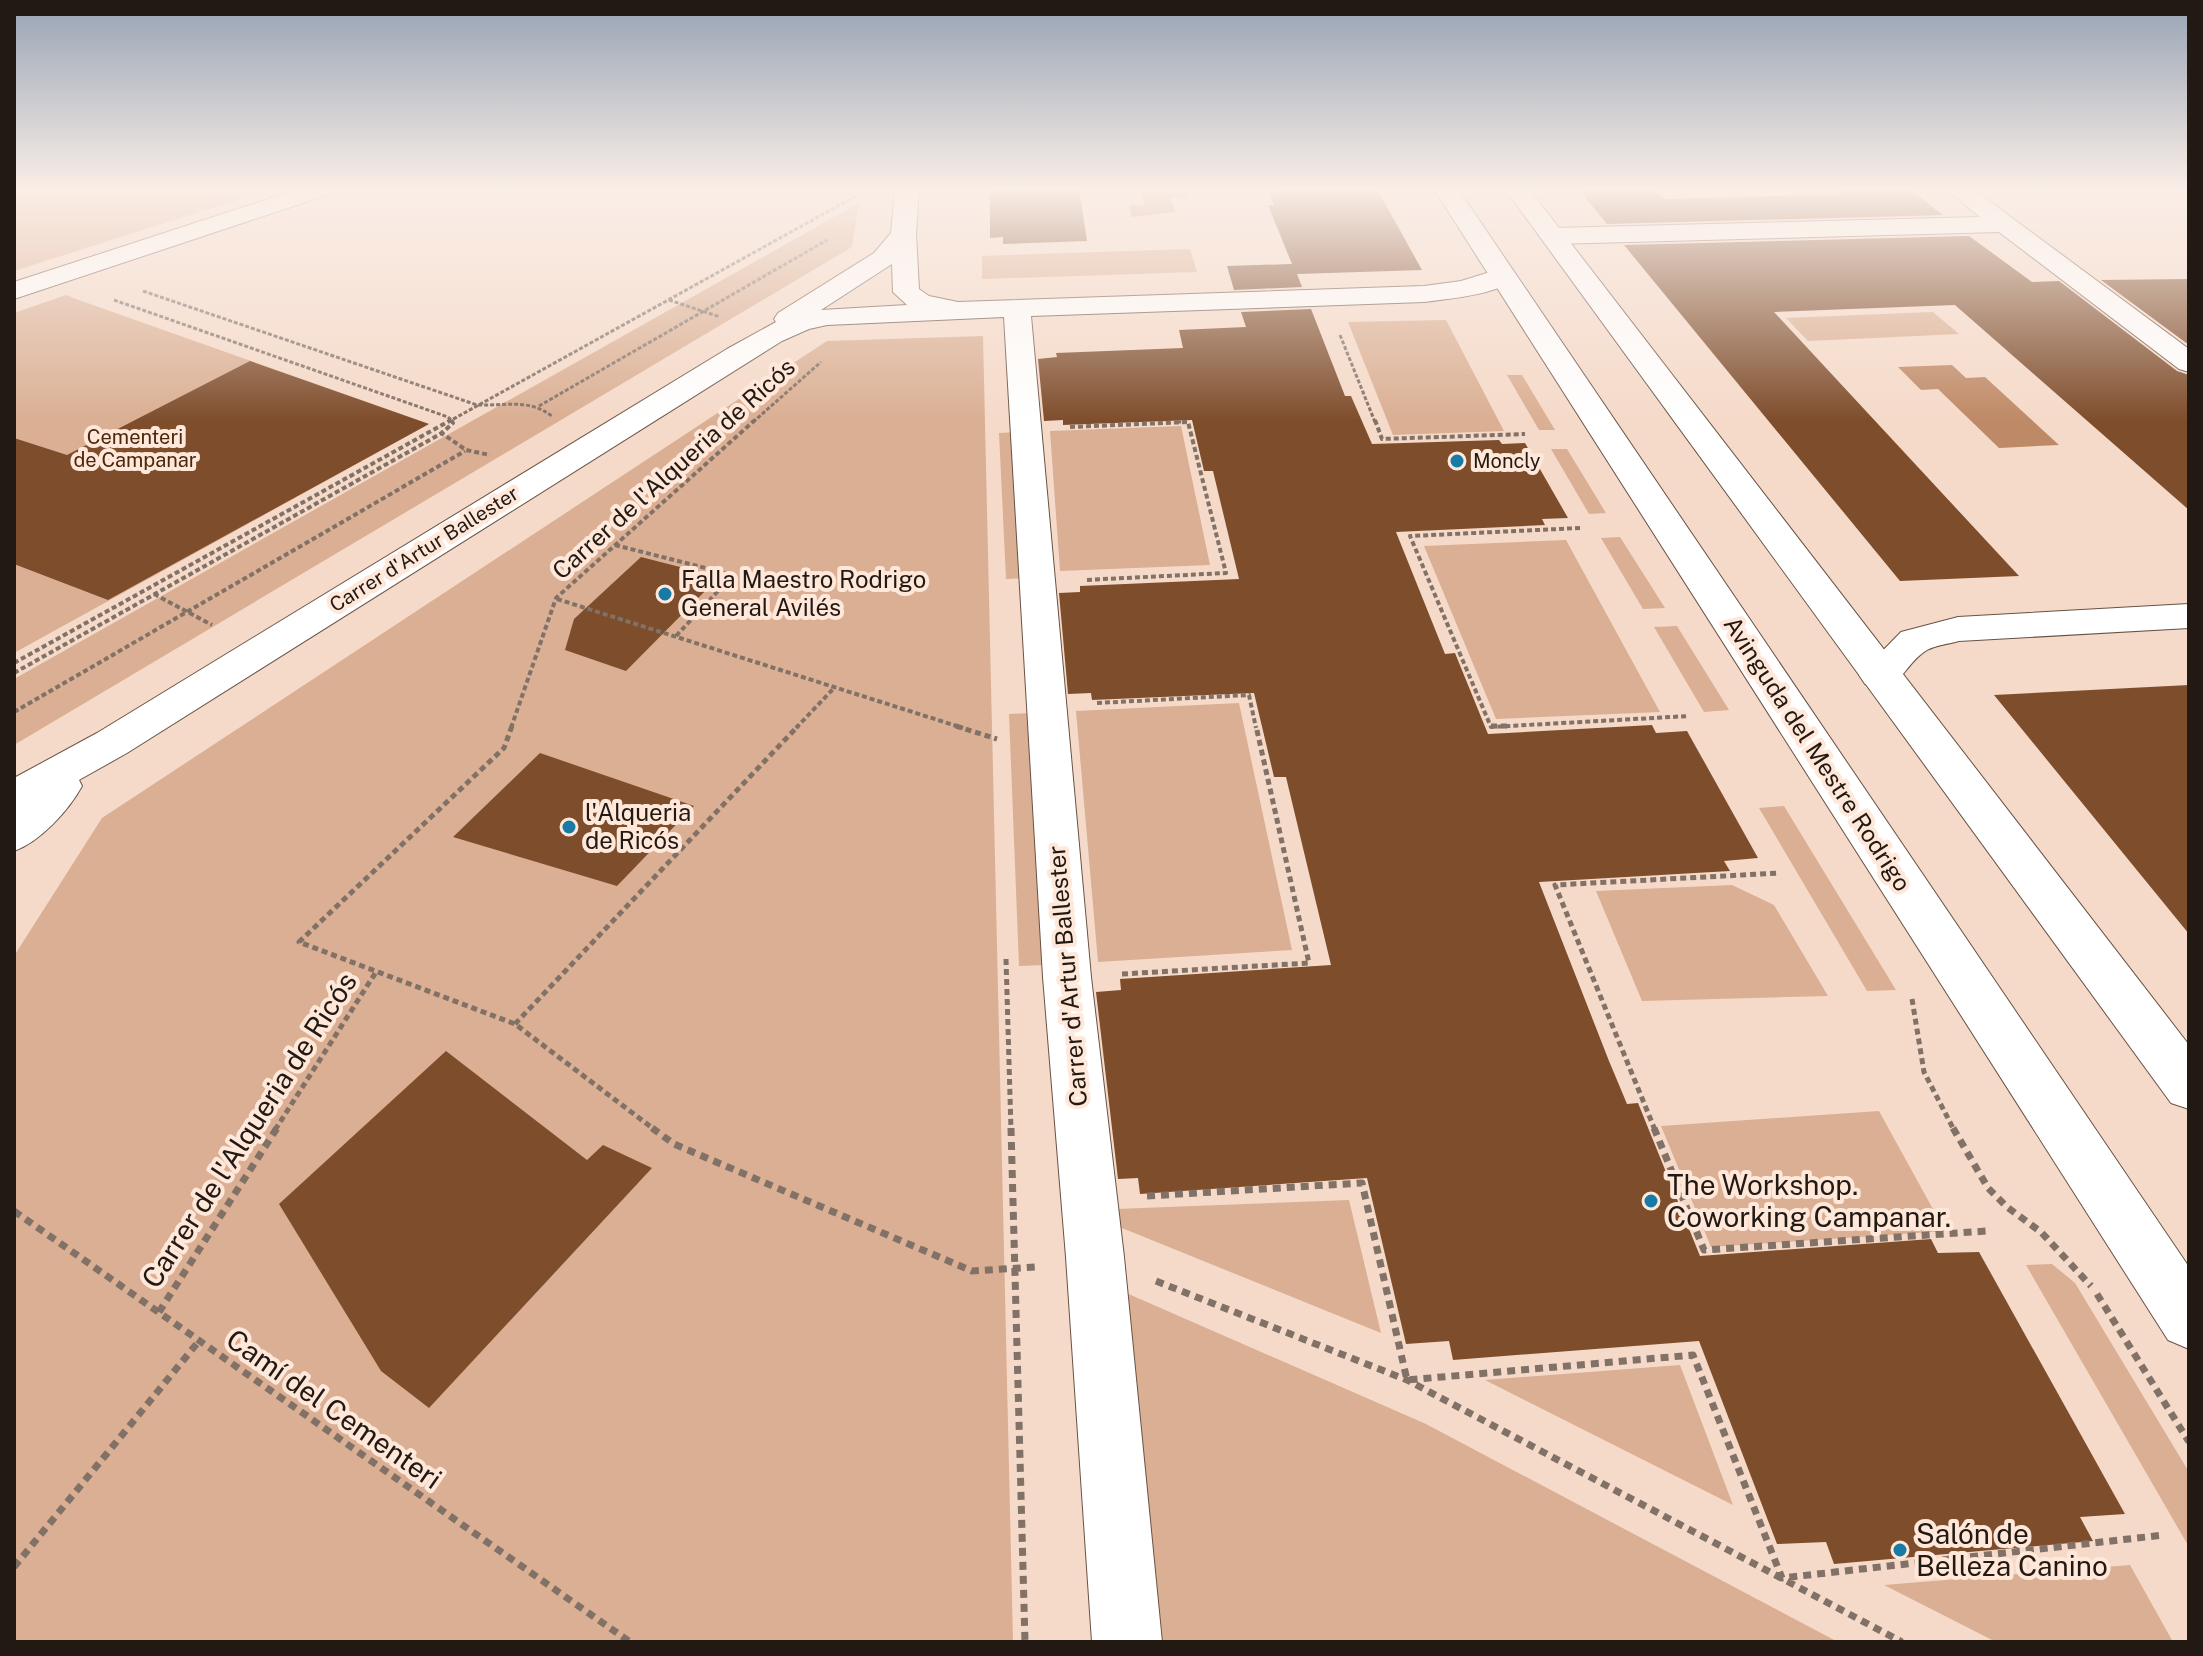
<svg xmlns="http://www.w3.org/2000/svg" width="2203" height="1656" viewBox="0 0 2203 1656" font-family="'Public Sans',sans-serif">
<rect width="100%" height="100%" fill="#f5dac9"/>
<path fill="#daaf93" d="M 14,189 L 272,189 L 14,271 Z
M 859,203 L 852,247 L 14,745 L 14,679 Z
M 1190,249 L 1197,272 L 982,279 L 982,256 Z
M 66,295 L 76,299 L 429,424 L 14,653 L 14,313 Z
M 1933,312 L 1959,334 L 1808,341 L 1786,318 Z
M 1446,320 L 1504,431 L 1393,435 L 1348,322 Z
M 983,336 L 1013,1642 L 14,1642 L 14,956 L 102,818 L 827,341 Z
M 1507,375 L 1522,375 L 1555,430 L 1539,430 Z
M 1181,426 L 1210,565 L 1060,571 L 1050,431 Z
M 1017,432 L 1026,578 L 1006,579 L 999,433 Z
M 1551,449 L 1567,449 L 1606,513 L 1589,514 Z
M 1620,537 L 1665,608 L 1643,609 L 1601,538 Z
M 1566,540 L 1660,712 L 1496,719 L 1424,546 Z
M 1677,626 L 1729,710 L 1704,712 L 1654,627 Z
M 1239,703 L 1292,950 L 1098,962 L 1076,711 Z
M 1031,713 L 1046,965 L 1019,966 L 1009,714 Z
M 1784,806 L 1896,990 L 1867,991 L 1759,808 Z
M 1732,885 L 1774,905 L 1828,996 L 1642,1001 L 1596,891 Z
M 1879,1111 L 1945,1231 L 1711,1247 L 1661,1126 Z
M 1349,1200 L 1381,1333 L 1117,1226 L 1116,1209 Z
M 2052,1264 L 2075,1283 L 2189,1472 L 2189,1547 L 2026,1265 Z
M 1124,1292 L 1426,1424 L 1838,1642 L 1153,1642 Z
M 1680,1365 L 1733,1505 L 1485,1380 Z
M 2130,1565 L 2173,1642 L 1996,1642 L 1884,1585 Z"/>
<path fill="#be8966" d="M 1121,189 L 1184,189 L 1187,197 L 1171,198 L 1175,212 L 1132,217 L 1129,206 L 1145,205 L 1141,190 Z
M 1952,365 L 1966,378 L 1985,377 L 2059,445 L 1999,448 L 1938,389 L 1921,390 L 1898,367 Z"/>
<path fill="#7e4d2c" d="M 990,189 L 1079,189 L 1087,241 L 1003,244 L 1003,237 L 990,238 Z
M 1280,189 L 1377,189 L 1422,270 L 1297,274 L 1302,287 L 1234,290 L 1227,266 L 1292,264 L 1268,205 L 1274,205 L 1269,193 L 1281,192 Z
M 1578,189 L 1655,189 L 1664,199 L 1841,194 L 1835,189 L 1909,189 L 1943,215 L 1607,224 Z
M 1969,236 L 2032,282 L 2059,281 L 2177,371 L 2189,375 L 2189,510 L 1955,305 L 1774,312 L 2019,576 L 1900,581 L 1624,245 Z
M 2189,279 L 2189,345 L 2101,280 Z
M 1311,309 L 1345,396 L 1351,396 L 1372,444 L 1499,440 L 1502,444 L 1525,443 L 1568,518 L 1542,519 L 1545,525 L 1396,532 L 1445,654 L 1455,653 L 1488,734 L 1652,725 L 1656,733 L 1687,731 L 1758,858 L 1724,861 L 1730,871 L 1539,882 L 1609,1061 L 1627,1104 L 1638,1103 L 1700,1256 L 1931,1239 L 1938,1253 L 1979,1252 L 2125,1514 L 2080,1517 L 2093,1541 L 1834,1564 L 1826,1542 L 1777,1544 L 1699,1341 L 1453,1360 L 1449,1341 L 1406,1344 L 1367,1178 L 1140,1194 L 1138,1178 L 1118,1179 L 1096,992 L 1121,990 L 1120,979 L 1331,965 L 1286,777 L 1274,777 L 1254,693 L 1092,700 L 1091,693 L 1068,694 L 1059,593 L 1080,592 L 1080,586 L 1239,579 L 1213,471 L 1204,471 L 1192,420 L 1063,425 L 1063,420 L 1044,421 L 1038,359 L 1057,357 L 1056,353 L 1183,348 L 1179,330 L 1246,327 L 1241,312 Z
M 250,361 L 429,424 L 108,600 L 14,564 L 14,438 L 67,455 Z
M 641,557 L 719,577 L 626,671 L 565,650 L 574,619 Z
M 2189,685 L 2189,934 L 1994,695 Z
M 540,753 L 694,806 L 617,886 L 453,837 Z
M 446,1051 L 587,1160 L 603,1145 L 652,1168 L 429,1408 L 381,1371 L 279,1204 Z"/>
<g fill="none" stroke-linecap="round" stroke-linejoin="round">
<g stroke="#695244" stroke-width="2">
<path id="street" d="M 895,189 L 919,189 L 916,234 L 919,289 L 929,296 L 958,302 L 1424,286 L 1461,281 L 1503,268 L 1512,270 L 1516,276 C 1503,295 1446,299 1424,302 L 1031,316 L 1091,977 L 1124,1257 L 1162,1642 L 1092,1642 L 1066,1257 L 1043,977 L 1004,317 L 827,325 L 809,329 L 782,341 L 127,753 L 79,780 L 82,786 C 69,810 40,842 14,851 L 14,778 L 97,733 L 727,349 L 776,322 L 774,319 L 778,313 L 874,253 L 891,233 ZM 892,264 L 893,292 L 907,305 L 821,310 Z
M 1946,189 L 1973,189 L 2189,349 L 2189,372 L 2179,369 L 1999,232 L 1553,244 L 1544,241 L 1540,236 L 1544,231 L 1553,228 L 1980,217 Z
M 2189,604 L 2189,628 L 1959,641 C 1949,644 1936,645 1927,650 C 1902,665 1902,695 1865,684 L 1859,675 L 1901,632 L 1958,617 Z"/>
</g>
<g stroke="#695244" stroke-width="2">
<path id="secondary" d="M 299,189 L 334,189 L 330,194 L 14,299 L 14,282 Z"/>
</g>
<g stroke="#695244" stroke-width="2">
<path id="primary" d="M 1434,189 L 1458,189 L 2189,1267 L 2189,1349 L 2168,1340 Z
M 1505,189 L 1529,189 L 2189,1045 L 2189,1109 L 2171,1103 Z"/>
</g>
<path stroke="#827166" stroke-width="3" stroke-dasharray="4 2" stroke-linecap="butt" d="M 143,291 L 477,405 C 504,406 530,398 553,417
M 114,300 L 448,417 L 453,422
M 669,300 L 720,317
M 1340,335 L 1375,422
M 539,406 L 827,240
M 448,422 L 863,192
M 753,422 L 821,362
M 1177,422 L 1188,422"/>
<path stroke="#827166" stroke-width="4" stroke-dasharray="5 3" stroke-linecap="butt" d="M 1375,420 L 1382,439 L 1525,434
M 1070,427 L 1188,422 L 1226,573 L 1085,580
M 440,432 L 466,450 L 490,455
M 1580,528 L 1410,536 L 1491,727 L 1689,716
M 615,545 L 733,575 L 676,636
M 154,594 L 212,625
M 557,599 L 963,728
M 14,663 L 451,420
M 14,673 L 442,433 L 453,423 L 451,420
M 1097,703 L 1249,695 L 1256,728
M 14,712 L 465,451
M 511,728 L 556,598 L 755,420
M 796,728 L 835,687"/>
<path stroke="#827166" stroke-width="5" stroke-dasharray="6 4" stroke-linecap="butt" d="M 512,726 L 504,748 L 299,942 L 515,1024 L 655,1130
M 956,726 L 997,739
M 1491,726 L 1507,726
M 1006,959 L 1011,1130
M 1122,974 L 1309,963 L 1256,726
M 1912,999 L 1924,1072 L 1954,1130
M 515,1024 L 798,726
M 275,1130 L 376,972
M 1655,1130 L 1555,885 L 1780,873"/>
<path stroke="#827166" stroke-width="7" stroke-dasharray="8 6" stroke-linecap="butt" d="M 652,1128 L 674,1144 L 972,1271 L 1036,1267
M 1011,1128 L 1025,1642
M 1654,1128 L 1704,1250 L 1987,1231
M 1953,1128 L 1988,1188 L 2007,1207 L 2041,1232 L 2091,1286
M 1147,1196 L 1362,1183 L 1407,1380 L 1693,1355 L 1782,1578 L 2164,1535
M 14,1211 L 630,1642
M 1156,1281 L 1407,1380 L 1902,1642
M 2097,1294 L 2189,1442
M 159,1312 L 277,1128
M 14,1567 L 199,1341"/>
<use href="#street" fill="#fff" fill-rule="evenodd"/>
<use href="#secondary" fill="#fff" fill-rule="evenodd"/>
<use href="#primary" fill="#fff" fill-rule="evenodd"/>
</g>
<linearGradient id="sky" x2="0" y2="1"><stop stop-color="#97a3b4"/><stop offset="0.45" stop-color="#faeee7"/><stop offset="1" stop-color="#faeee7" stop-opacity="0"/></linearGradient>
<rect width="2203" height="421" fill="url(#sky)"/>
<g fill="#177ba6" stroke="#ffe8da" stroke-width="3">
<circle cx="1457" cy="461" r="8"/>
<circle cx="665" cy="594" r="8"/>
<circle cx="569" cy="827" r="8"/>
<circle cx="1651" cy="1201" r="8"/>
<circle cx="1900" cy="1550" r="8"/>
</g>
<g text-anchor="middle" stroke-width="8" stroke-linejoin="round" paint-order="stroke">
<g font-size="20" fill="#4b270c" stroke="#ffe8da">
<text x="135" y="444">Cementeri<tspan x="135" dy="23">de Campanar</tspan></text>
</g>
<g font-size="20" fill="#221912" stroke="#ffe8da" text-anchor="start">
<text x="1473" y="468">Moncly</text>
</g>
<g font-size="20" fill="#221912" stroke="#ffe8da">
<text transform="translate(424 549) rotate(-32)" y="7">Carrer d'Artur Ballester</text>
</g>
<g font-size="24" fill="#221912" stroke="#ffe8da">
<text transform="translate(674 469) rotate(-42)" y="8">Carrer de l'Alqueria de Ricós</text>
<text transform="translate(1817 754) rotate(57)" y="8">Avinguda del Mestre Rodrigo</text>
<text transform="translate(1068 976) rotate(-95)" y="8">Carrer d'Artur Ballester</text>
</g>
<g font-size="24" fill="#221912" stroke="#ffe8da" text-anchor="start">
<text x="681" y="588">Falla Maestro Rodrigo<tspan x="681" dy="28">General Avilés</tspan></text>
<text x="585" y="821">l'Alqueria<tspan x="585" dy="28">de Ricós</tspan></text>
</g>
<g font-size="28" fill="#221912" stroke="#ffe8da">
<text transform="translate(249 1130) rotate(-57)" y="10">Carrer de l'Alqueria de Ricós</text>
<text transform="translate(334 1409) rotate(35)" y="10">Camí del Cementeri</text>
</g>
<g font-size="28" fill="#221912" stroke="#ffe8da" text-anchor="start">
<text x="1667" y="1195">The Workshop.<tspan x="1667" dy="32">Coworking Campanar.</tspan></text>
<text x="1916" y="1544">Salón de<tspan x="1916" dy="32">Belleza Canino</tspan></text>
</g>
</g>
<rect width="2203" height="1656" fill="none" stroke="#221912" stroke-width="32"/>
</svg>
